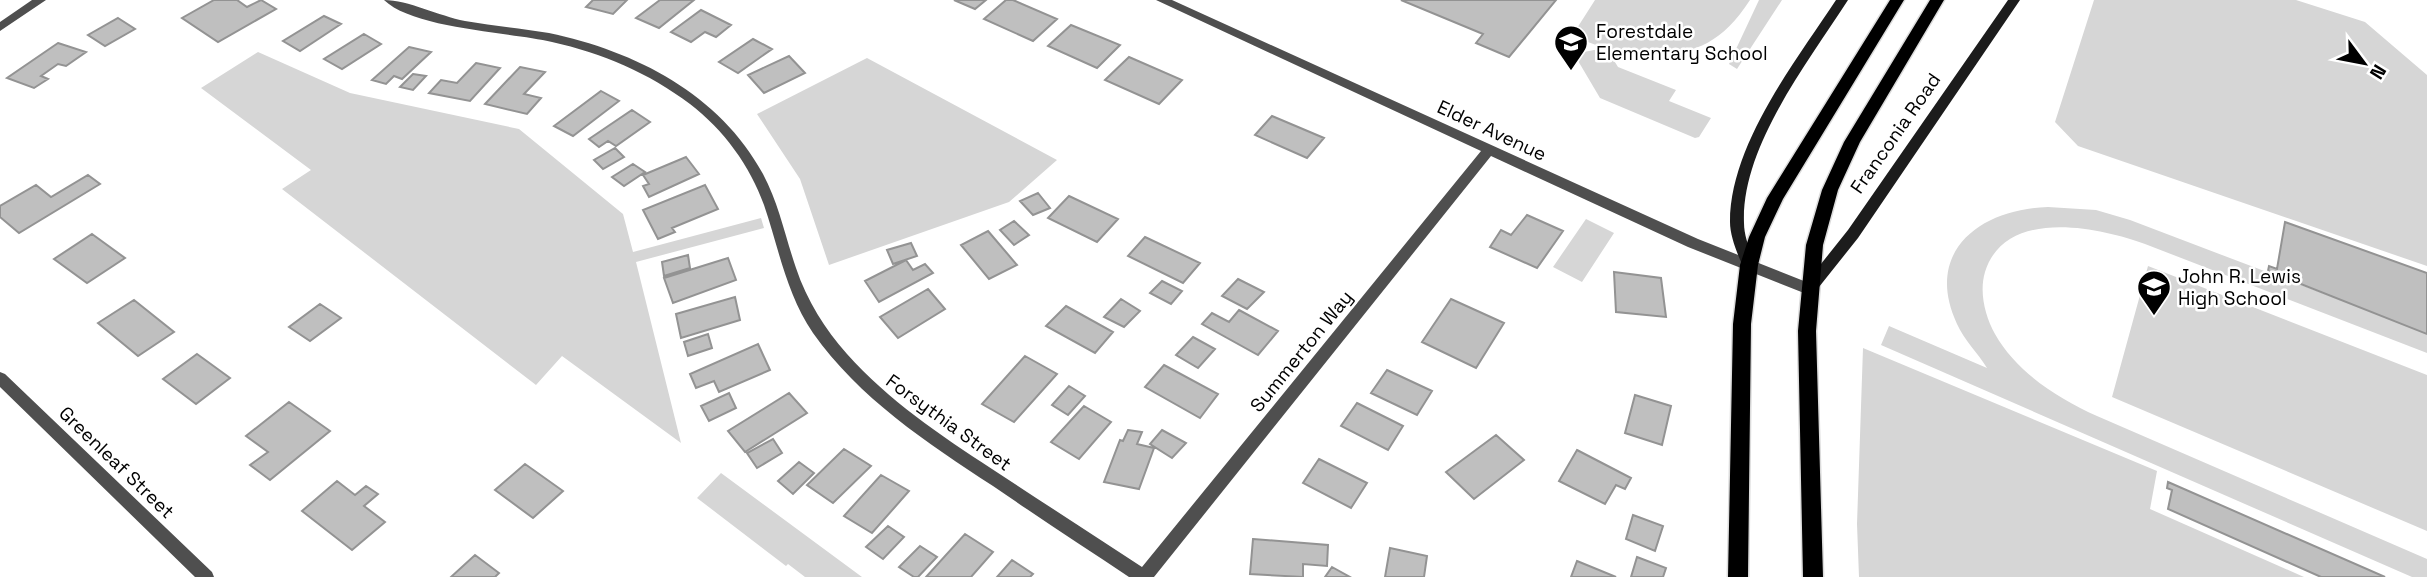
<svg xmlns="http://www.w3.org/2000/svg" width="2427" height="577" viewBox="0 0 2427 577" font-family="'Space Grotesk',sans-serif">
<rect width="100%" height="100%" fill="#fff"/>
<path fill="#d6d6d6" d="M 1595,0 L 1750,0 C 1711,60 1672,58 1607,49 L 1618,67 L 1676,90 L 1669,101 L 1711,118 L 1699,137 L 1695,138 L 1600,98 L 1574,54 L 1604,48 L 1572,36 Z
M 1759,0 L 1782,0 L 1737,69 L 1729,64 Z
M 2094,0 L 2296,0 L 2365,22 L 2427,75 L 2427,266 L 2078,146 L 2055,122 Z
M 258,52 L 350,93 L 519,129 L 623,214 L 633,252 L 761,218 L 764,228 L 636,262 L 681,443 L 562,356 L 536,385 L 282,189 L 311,170 L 201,88 Z
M 867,58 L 1057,160 L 1009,202 L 829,265 L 800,179 L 757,114 Z
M 2048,207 L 2096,210 L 2130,220 L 2427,333 L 2427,353 L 2145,244 C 2099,227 2005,207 1985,272 C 1979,292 1985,316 1995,334 C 2017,373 2058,398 2097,416 L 2427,559 L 2427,577 L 2412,577 L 1881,345 L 1889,326 L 1987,368 C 1978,353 1964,340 1957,324 C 1923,251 1981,209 2048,207 Z
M 1586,219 L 1614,233 L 1582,282 L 1553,267 Z
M 2148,266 L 2427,375 L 2427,531 L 2112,397 Z
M 1863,348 L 2157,471 L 2150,509 L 2304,577 L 1859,577 L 1857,524 Z
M 721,473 L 862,577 L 805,577 L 788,564 L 786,566 L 697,498 Z"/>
<path fill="#bfbfbf" stroke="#939393" stroke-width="2" d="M 214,0 L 237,0 L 247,7 L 261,0 L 276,9 L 218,42 L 182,18 Z
M 593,0 L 627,0 L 613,14 L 586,7 Z
M 660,0 L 694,0 L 659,28 L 636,18 Z
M 954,0 L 986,0 L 975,9 Z
M 1006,0 L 1013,0 L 1057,19 L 1033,41 L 984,19 Z
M 1401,0 L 1556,0 L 1509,57 L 1476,43 L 1483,34 Z
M 701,10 L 731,25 L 716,37 L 705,32 L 691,42 L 671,32 Z
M 324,16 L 341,24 L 300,51 L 283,41 Z
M 118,18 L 135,29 L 105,46 L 88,35 Z
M 1071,25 L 1120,45 L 1097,68 L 1048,46 Z
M 364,34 L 381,44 L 342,69 L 324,59 Z
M 753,39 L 772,49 L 738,73 L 719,62 Z
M 58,43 L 86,52 L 66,66 L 58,64 L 41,76 L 48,79 L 34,88 L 7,78 Z
M 409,47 L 431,52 L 402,79 L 394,76 L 386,84 L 372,80 Z
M 789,56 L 805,73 L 764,93 L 748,75 Z
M 1129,57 L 1182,80 L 1159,104 L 1105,80 Z
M 476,63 L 500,68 L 470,101 L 429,93 L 441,80 L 457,83 Z
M 520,67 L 545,72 L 524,94 L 541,98 L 527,114 L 485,104 Z
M 413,74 L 426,76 L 413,90 L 400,87 Z
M 601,91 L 619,101 L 573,136 L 554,126 Z
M 632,110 L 650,122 L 616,146 L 608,141 L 599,147 L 589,139 Z
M 1272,116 L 1324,138 L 1307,158 L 1255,135 Z
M 615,148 L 624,157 L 603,169 L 594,160 Z
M 686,157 L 699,174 L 649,197 L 643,186 L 649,184 L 643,175 Z
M 633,164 L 645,172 L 624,186 L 612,177 Z
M 88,175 L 100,184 L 19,233 L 0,217 L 0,206 L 36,185 L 51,197 Z
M 705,185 L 718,209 L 672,228 L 675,232 L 658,239 L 643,210 Z
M 1038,193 L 1050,208 L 1033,215 L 1020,201 Z
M 1069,196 L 1118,219 L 1097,242 L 1048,218 Z
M 1527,215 L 1563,231 L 1537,268 L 1490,247 L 1501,230 L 1511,235 Z
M 1014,221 L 1029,235 L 1014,245 L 1000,230 Z
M 2285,222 L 2427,273 L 2427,334 L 2268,271 L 2269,266 L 2277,269 Z
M 988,231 L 1017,265 L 989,279 L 961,245 Z
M 92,234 L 125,258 L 87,283 L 54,259 Z
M 1145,237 L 1200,263 L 1183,283 L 1128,256 Z
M 911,243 L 917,256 L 893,264 L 887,250 Z
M 688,255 L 690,268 L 664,276 L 662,262 Z
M 728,258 L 736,280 L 673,303 L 664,278 Z
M 906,260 L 913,270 L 925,264 L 933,273 L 879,302 L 865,281 Z
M 1614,272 L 1661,278 L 1666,317 L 1616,312 Z
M 1238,279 L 1264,292 L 1247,309 L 1222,296 Z
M 1162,281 L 1182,291 L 1171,304 L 1150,293 Z
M 928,289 L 945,309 L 898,338 L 880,317 Z
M 735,297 L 740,320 L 681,338 L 676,314 Z
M 1121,299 L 1140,311 L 1124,327 L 1104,317 Z
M 1451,299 L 1504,323 L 1476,368 L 1422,342 Z
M 134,300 L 174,332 L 138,356 L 98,323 Z
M 320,304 L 341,318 L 310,341 L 289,327 Z
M 1066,306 L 1113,332 L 1095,353 L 1046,326 Z
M 1239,310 L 1278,331 L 1258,355 L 1202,324 L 1212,313 L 1229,322 Z
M 708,334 L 712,348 L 688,356 L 684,342 Z
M 1193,337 L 1215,349 L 1198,368 L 1176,355 Z
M 758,344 L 770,370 L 719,392 L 714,381 L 696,388 L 690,374 Z
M 197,354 L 230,378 L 196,404 L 163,379 Z
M 1025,356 L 1057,374 L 1014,422 L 982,404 Z
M 1164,365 L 1218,394 L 1200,418 L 1145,387 Z
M 1387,370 L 1432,391 L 1417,415 L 1371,393 Z
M 1069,386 L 1085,396 L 1068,415 L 1052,405 Z
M 729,393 L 736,408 L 709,421 L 701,406 Z
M 789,393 L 807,413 L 745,452 L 728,431 Z
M 1635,395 L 1671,406 L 1662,445 L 1625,433 Z
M 289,402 L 330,431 L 270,480 L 250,465 L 268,452 L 246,436 Z
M 1357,403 L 1403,426 L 1388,450 L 1341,426 Z
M 1084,406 L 1111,422 L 1079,459 L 1051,442 Z
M 1128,430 L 1142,432 L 1137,444 L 1154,448 L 1139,489 L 1104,482 L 1120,440 L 1123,441 Z
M 1162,430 L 1186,443 L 1172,458 L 1150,444 Z
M 1496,435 L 1524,460 L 1474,499 L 1446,472 Z
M 773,439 L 782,453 L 757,468 L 747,453 Z
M 844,449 L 871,466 L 833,503 L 807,485 Z
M 1577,450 L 1631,478 L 1625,489 L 1616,485 L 1605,504 L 1559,481 Z
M 1319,459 L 1367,483 L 1351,508 L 1303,483 Z
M 799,462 L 814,473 L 793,494 L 778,481 Z
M 525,464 L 563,491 L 533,518 L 495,490 Z
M 881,475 L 909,491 L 872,533 L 844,516 Z
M 337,481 L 355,495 L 366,486 L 378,494 L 364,506 L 385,522 L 352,550 L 302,511 Z
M 2168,482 L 2385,577 L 2321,577 L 2168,509 L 2172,490 L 2167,488 Z
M 1633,515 L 1663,526 L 1655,551 L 1626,539 Z
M 888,526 L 904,537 L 883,559 L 866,547 Z
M 965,534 L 993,552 L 971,577 L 926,577 Z
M 1253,539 L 1328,545 L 1327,566 L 1303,564 L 1303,577 L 1250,574 Z
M 920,546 L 937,557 L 918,577 L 914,577 L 899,567 Z
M 1390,548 L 1427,556 L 1424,577 L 1385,577 Z
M 475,555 L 499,573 L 495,577 L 451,577 Z
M 1637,557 L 1666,568 L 1663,577 L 1631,577 Z
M 1012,560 L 1033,574 L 1030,577 L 997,577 Z
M 1577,561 L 1616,577 L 1571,577 Z
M 1332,567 L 1350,577 L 1325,577 Z"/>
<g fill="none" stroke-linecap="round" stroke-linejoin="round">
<g stroke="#dbdbdb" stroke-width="3">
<path id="primary" d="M 1890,0 L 1904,0 L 1783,199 L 1765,237 L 1758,265 L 1751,324 L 1748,577 L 1728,577 L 1733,324 L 1740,265 L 1749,237 L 1767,198 Z
M 1930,0 L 1944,0 L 1860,142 L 1838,190 L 1823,245 L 1816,331 L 1823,577 L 1803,577 L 1798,331 L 1806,245 L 1822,190 L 1844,142 Z"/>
</g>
<path fill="#4f4f4f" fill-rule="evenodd" d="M 32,0 L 46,0 L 0,31 L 0,22 Z
M 384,0 C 408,0 439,16 465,21 C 493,26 521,28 549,33 C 635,51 720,94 763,174 C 779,204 785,236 796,268 C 807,301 825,329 847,354 C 888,400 940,435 992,469 C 1042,502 1092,534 1142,567 L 1481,151 L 1156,0 L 1172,0 L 1698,239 L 1814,285 L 1816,289 L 1814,293 L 1804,293 L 1688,247 L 1491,156 L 1154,577 L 1129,577 C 1084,547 1038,517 993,486 C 927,443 859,398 813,333 C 786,293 779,249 764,205 C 750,166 724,130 690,104 C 649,73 602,53 552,42 C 510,32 414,29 384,0 Z
M 0,372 L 5,374 L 212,572 L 214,577 L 195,577 L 0,387 Z"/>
<path fill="#1c1c1c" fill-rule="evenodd" d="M 1836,0 L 1848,0 C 1808,62 1741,147 1744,223 C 1744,238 1751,252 1756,265 L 1749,270 L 1744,269 C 1738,255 1730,237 1730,222 C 1730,145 1795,62 1836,0 Z
M 2008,0 L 2020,0 L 1858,238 L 1815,292 L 1805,292 L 1803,288 L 1805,284 L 1848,230 Z"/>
<use href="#primary" fill="#000" fill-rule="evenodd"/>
</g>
<defs>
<g id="school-pin" transform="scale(1.75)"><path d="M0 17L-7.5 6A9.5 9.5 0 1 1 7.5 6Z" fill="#000" stroke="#fff"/><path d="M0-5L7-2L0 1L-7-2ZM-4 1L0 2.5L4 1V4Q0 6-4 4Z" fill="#fff"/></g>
</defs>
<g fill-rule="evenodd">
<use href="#school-pin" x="1571" y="42"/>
<use href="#school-pin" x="2154" y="287"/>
</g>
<g text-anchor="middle" stroke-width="5" stroke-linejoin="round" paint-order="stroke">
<g font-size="19" fill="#000" stroke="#fff" text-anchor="start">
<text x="1596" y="38">Forestdale<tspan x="1596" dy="22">Elementary School</tspan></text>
<text x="2178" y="283">John R. Lewis<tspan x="2178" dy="22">High School</tspan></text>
</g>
<g font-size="19" fill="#000" stroke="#fff">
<text transform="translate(1492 130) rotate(25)" y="7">Elder Avenue</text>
<text transform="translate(1895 133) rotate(-55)" y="7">Franconia Road</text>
<text transform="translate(1301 351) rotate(-51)" y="7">Summerton Way</text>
<text transform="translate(949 422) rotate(36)" y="7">Forsythia Street</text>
<text transform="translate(117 462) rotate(44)" y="7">Greenleaf Street</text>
</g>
</g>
<g transform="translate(2364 63) rotate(122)" stroke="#ffffff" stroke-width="5" paint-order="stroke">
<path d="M0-5L12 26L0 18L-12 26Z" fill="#000000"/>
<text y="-10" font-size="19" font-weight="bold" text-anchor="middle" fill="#000000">N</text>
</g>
</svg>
